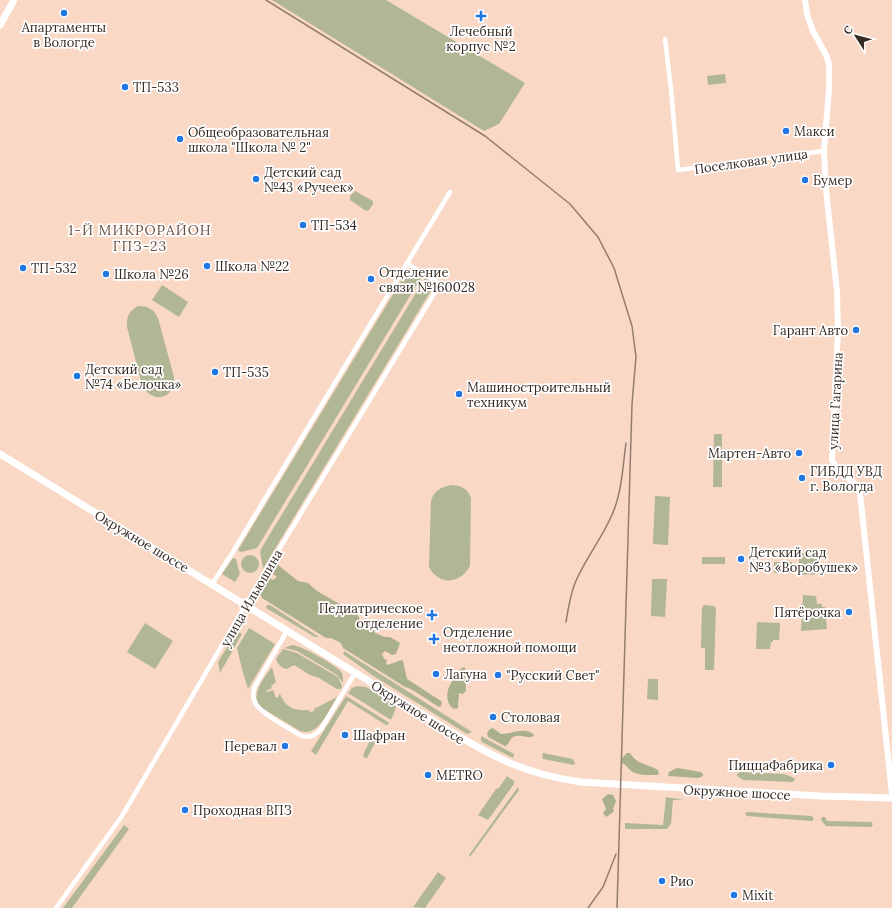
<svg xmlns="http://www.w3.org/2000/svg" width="892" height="908" viewBox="0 0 892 908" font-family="Lora,serif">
<rect width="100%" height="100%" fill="#f9d8c6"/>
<path fill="#b1b695" d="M 272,0 L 386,0 L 525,83 L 499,124 L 484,131 Z
M 725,74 L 726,83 L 708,85 L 707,76 Z
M 355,191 L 373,201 L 373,204 L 369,210 L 366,211 L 350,200 L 350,196 Z
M 409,268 L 422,276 L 257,548 L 241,552 L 238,550 Z
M 425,278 L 435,284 L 264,567 L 263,568 L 260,552 L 261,549 Z
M 162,285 L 188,302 L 179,317 L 152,300 Z
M 138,306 C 148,306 154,309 158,318 L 174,377 C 176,399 152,405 142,385 L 127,327 C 126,317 129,311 138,306 Z
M 714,434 L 722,434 L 722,487 L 713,487 Z
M 452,485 C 462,486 467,488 471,498 L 470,566 C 460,584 439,586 429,567 L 431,501 C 434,490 441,487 452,485 Z
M 655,496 L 670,497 L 668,545 L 653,544 Z
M 799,553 L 817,553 L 819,572 L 817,574 L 799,575 Z
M241 564a9 9 0 1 1 18 0a9 9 0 1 1-18 0Z
M 702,557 L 725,557 L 725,564 L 702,564 Z
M 233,558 L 236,559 L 240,574 L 235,582 L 222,574 Z
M 774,562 L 792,562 L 792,573 L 774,573 Z
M 652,579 L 667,579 L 665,617 L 651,616 Z
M 803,595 L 816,596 L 817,604 L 822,604 L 822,607 L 825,607 L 827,629 L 801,631 Z
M 267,605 L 270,605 L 319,637 L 315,637 L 266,608 Z
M 704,605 L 714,606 L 716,608 L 714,670 L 705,670 L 705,648 L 701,648 L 702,608 Z
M 757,622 L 780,623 L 779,640 L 773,640 L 773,642 L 771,642 L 770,649 L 756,649 Z
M 145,623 L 173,641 L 155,669 L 127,652 Z
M 249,628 L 275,644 L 248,689 L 242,669 L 237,648 Z
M 237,631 L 242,634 L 220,673 L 218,662 Z
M 292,645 C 301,645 338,666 342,673 C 343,676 343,680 343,683 L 337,675 L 297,651 L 284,648 Z
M 283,649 L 297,653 L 338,677 L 342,686 L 341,689 L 337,689 L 319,678 L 310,675 L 294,665 L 287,669 C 283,669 277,664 276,659 Z
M 344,651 L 472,732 L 467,734 L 372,675 L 343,654 Z
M 272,667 L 276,682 L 271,686 L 272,688 L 266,691 L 267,692 L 273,690 L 276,698 L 279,696 L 279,694 L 280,694 C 285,707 294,711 308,710 L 310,712 L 314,711 L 314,709 L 337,697 C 329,710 318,738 300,731 L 262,708 C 261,706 259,705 258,703 C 252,692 266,675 272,667 Z
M 648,679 L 658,679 L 658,700 L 647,699 Z
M 357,686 L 366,687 L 395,705 L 396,708 L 391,720 L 348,693 L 352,688 Z
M 346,696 L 388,722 L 389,724 L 386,725 L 348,701 L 316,755 L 311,751 Z
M 377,728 L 380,729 L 381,732 L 367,758 L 365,758 L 363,755 L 364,753 L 375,730 Z
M 481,736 L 514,754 L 513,758 L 484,743 L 481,741 Z
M 543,753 L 573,759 L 575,763 L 574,765 L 543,759 L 542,757 Z
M 740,772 L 784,774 L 790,776 L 795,779 L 793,782 L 743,780 L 737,776 L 737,774 Z
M 507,776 L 514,781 L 514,784 L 488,820 L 478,815 L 496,789 L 499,788 Z
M 518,787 L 519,790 L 470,857 L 469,855 Z
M 666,797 L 684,800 L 673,800 L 671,824 L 667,829 L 625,829 L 625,823 L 663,825 Z
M 747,812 L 812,816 L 814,819 L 812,821 L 747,816 L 745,814 Z
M 825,817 L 827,821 L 871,822 L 873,824 L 871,827 L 826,826 L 821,820 L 822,817 Z
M 124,825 L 129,829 L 72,908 L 63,908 Z
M 438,872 L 446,878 L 425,908 L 413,907 Z"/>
<path fill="#abb08c" d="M 278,565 L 298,581 L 308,583 L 317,591 L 357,614 L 363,625 L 368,623 L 373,626 L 375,633 L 385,637 L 390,637 L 400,643 L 396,654 L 392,655 L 385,651 L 382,654 L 384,659 L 387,660 L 386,663 L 388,665 L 401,660 L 403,661 L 407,679 L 441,701 L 442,702 L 441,706 L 439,707 C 432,703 410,687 405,687 L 343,648 L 341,643 L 331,638 L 326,638 L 262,598 L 260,594 L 269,578 L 273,580 L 277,577 L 272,573 L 276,566 Z
M 464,667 L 465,668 L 466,691 L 463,694 L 459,693 L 458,707 L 457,709 L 452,708 C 448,704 446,696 448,690 C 450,684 458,669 464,667 Z
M 493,728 L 501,734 C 511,734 526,726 534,735 L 532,737 C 526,738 517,733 512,738 C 510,740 509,743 506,746 L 505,746 L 488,737 L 487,733 L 490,729 Z
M 627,753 L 630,753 C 637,765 648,764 658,770 L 659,774 L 657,775 C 648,775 637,776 630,770 C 627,767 626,765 622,763 L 622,758 Z
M 677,768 L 701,772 L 703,774 L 703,776 L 698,778 L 668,776 L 669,772 Z
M 608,794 L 613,795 L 616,801 L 613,809 L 614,811 L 612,813 L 606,817 L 603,813 L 606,809 L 602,799 Z"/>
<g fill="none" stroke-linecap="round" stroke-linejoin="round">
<path stroke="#fff" stroke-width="4.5" d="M 665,39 L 671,89 L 678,170 L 824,151
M 212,584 L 231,555 L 450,192
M 287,631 L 255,686 C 248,704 262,711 275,720 C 283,725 291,730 300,735 C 308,739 315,736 321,729 L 355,673
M 56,908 L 122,816 L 252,594 L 440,284 L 408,264"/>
<path stroke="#fff" stroke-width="6" d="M 805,0 L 807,14 L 812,29 L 826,55 L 829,64 L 829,89 L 824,151 L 826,190 L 837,291 L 838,330 L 832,460 C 837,474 855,478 860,493 L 892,794"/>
<path stroke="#fff" stroke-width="7" d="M 0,25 L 14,0"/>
<path stroke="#fff" stroke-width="7" d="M 0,454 L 453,733 C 497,759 529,775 581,782 L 820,796 L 892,798"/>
<path stroke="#927d70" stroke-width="1.5" d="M 266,0 L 485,136 L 570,204 L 598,237 L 614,268 L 632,326 L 636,357 L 632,404 L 617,908
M 566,622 C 568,609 570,596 575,583 C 586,557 604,536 614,510 C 622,489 623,465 626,443
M 588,908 L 603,887 L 616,854"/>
</g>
<g fill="#2177e2" stroke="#fff" stroke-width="1.5">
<circle cx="64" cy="13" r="4"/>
<path d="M479 10h4v4h4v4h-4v4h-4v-4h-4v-4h4z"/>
<circle cx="125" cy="87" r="4"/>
<circle cx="786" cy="131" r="4"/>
<circle cx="180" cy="139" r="4"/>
<circle cx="256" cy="179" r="4"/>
<circle cx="805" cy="180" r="4"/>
<circle cx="303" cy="225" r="4"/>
<circle cx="207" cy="266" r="4"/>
<circle cx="23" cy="268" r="4"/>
<circle cx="106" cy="274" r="4"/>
<circle cx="371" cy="279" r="4"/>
<circle cx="856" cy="330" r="4"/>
<circle cx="215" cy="372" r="4"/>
<circle cx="77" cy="376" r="4"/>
<circle cx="459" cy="394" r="4"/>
<circle cx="799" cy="453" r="4"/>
<circle cx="802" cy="478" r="4"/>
<circle cx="741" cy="559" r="4"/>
<circle cx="849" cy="612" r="4"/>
<path d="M430 609h4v4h4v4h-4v4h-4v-4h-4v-4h4z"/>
<path d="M432 633h4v4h4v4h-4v4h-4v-4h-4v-4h4z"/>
<circle cx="436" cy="674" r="4"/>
<circle cx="498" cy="675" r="4"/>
<circle cx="493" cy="717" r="4"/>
<circle cx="345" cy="735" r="4"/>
<circle cx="285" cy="746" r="4"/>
<circle cx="831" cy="765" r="4"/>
<circle cx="428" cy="775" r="4"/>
<circle cx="185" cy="810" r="4"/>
<circle cx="662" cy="881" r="4"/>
<circle cx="734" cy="895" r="4"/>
</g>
<g text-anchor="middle" stroke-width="3.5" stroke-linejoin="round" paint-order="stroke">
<g font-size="13" fill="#362a23" stroke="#fff" text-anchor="start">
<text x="64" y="32" text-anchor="middle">Апартаменты<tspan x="64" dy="15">в Вологде</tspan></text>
<text x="481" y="36" text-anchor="middle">Лечебный<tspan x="481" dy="15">корпус №2</tspan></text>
<text x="133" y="92">ТП-533</text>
<text x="794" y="136">Макси</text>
<text x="188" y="137">Общеобразовательная<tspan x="188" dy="15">школа "Школа № 2"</tspan></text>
<text x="264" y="177">Детский сад<tspan x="264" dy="15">№43 «Ручеек»</tspan></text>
<text x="813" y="185">Бумер</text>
<text x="311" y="230">ТП-534</text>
<text x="215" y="271">Школа №22</text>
<text x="31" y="273">ТП-532</text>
<text x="379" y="277">Отделение<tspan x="379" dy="15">связи №160028</tspan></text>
<text x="114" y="279">Школа №26</text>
<text x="848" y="335" text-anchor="end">Гарант Авто</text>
<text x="85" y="374">Детский сад<tspan x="85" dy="15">№74 «Белочка»</tspan></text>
<text x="223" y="377">ТП-535</text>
<text x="467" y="392">Машиностроительный<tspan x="467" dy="15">техникум</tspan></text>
<text x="791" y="458" text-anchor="end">Мартен-Авто</text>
<text x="810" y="476">ГИБДД УВД<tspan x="810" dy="15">г. Вологда</tspan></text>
<text x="749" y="557">Детский сад<tspan x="749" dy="15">№3 «Воробушек»</tspan></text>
<text x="423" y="613" text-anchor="end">Педиатрическое<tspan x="423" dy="15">отделение</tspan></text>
<text x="841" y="617" text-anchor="end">Пятёрочка</text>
<text x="443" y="637">Отделение<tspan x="443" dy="15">неотложной помощи</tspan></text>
<text x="444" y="679">Лагуна</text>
<text x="506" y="680">"Русский Свет"</text>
<text x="501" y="722">Столовая</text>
<text x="353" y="740">Шафран</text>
<text x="277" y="751" text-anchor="end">Перевал</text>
<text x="823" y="770" text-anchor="end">ПиццаФабрика</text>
<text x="436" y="780">METRO</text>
<text x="193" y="815">Проходная ВПЗ</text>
<text x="670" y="886">Рио</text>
<text x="742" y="900">Mixit</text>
</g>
<g font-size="13" fill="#362a23" stroke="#fff">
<text transform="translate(751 161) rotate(-8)" y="5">Поселковая улица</text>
<text transform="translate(835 401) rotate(-87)" y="5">улица Гагарина</text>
<text transform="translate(142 541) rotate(31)" y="5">Окружное шоссе</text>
<text transform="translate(251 598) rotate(-60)" y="5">улица Ильюшина</text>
<text transform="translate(418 712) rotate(32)" y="5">Окружное шоссе</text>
<text transform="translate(737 792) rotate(3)" y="5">Окружное шоссе</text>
</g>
<g font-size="14" letter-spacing="1" fill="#6b5040" stroke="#fff">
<text x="140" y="235">1-Й МИКРОРАЙОН<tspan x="140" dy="16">ГПЗ-23</tspan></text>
</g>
</g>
<g transform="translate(856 36) rotate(306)" stroke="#ffffff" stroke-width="3" paint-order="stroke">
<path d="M0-3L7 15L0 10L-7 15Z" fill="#362a23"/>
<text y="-6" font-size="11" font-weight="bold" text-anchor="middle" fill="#362a23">С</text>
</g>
</svg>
